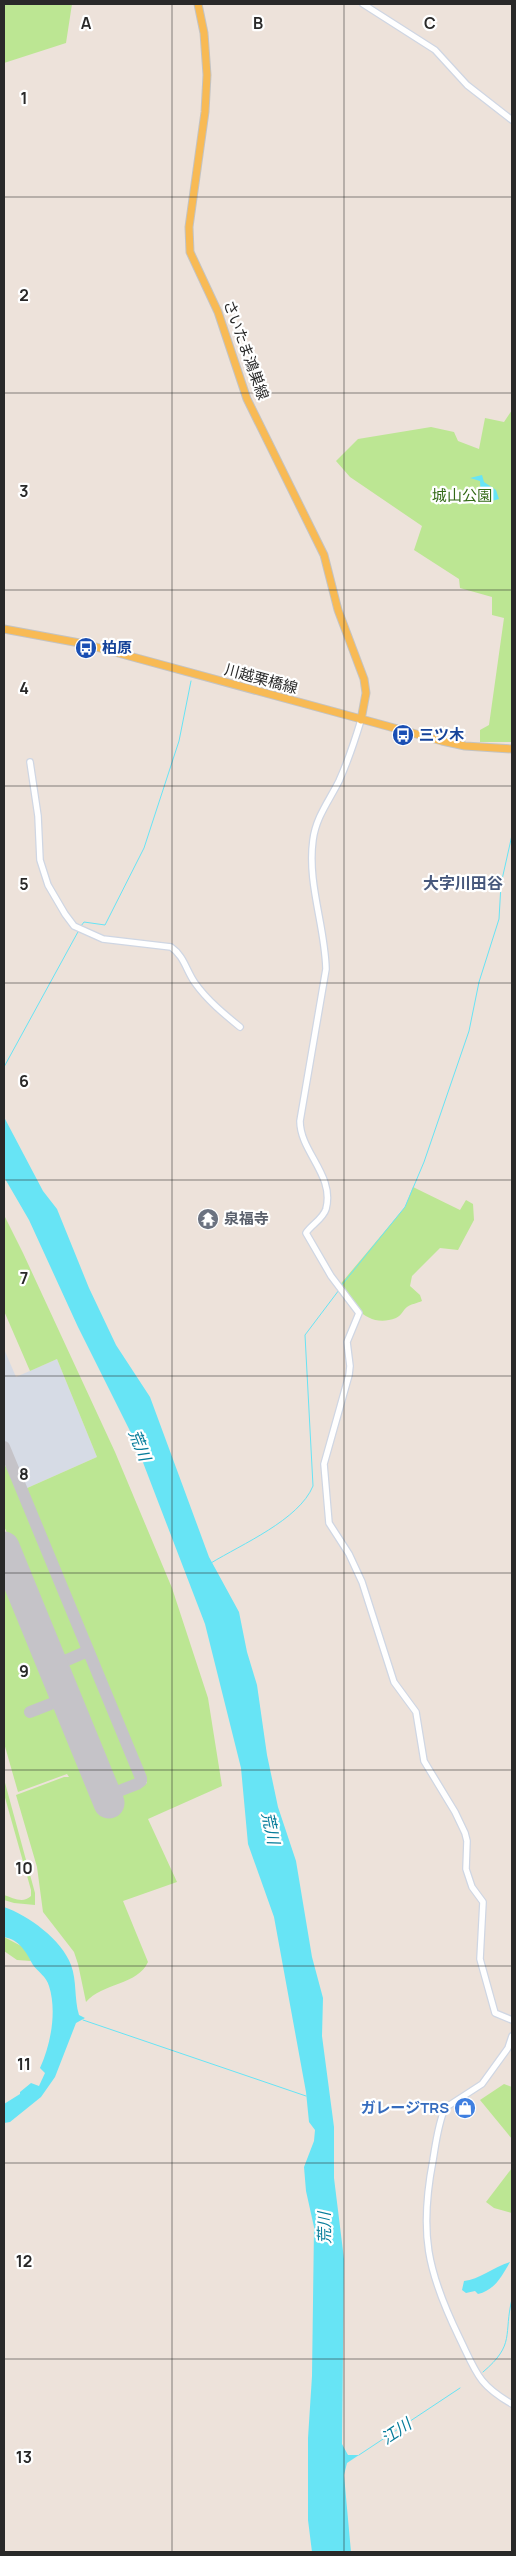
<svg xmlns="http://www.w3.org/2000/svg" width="516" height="2556" viewBox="0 0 516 2556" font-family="Manrope,'Noto Sans JP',sans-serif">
<rect width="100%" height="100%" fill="#ede2da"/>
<path fill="#d6dbe5" d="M 4,1349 L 16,1377 L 57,1359 L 97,1457 L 25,1489 L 4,1439 Z"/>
<path fill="#bce693" d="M 4,4 L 72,4 L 66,43 L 4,63 Z
M 512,410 L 512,742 L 480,742 L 480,730 L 489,725 L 504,618 L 492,615 L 492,597 L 460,588 L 459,579 L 414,550 L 422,526 L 350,477 L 336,461 L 358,439 L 431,427 L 454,432 L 458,441 L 479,449 L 485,418 L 504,422 Z
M 413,1187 L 460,1210 L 466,1200 L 473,1204 L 474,1220 L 458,1250 L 440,1248 L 412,1276 L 410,1286 L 420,1295 L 422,1301 C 418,1303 411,1304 407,1307 C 403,1310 402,1315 396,1318 C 368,1329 353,1305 338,1287 L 405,1207 Z
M 4,1215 L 23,1253 L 115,1452 L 172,1588 L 208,1698 L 222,1786 L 148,1819 L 177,1882 L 123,1901 L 148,1962 C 138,1985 102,1983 86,2002 L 78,1964 L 74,1952 L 43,1912 L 37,1867 L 16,1795 L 64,1777 L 69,1777 L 67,1774 L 18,1792 L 4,1743 L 4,1570 L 103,1807 L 118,1802 L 115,1797 L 147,1783 L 25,1489 L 97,1457 L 57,1359 L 30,1371 L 4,1311 Z
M 6,1466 L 83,1648 L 59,1659 L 4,1526 L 4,1467 Z
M 86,1656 L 137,1779 L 112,1789 L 62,1666 Z
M 4,1779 L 35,1893 L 35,1905 L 14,1903 L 4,1900 L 4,1895 C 13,1898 23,1904 31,1896 L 31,1890 L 4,1794 Z
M 4,1937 L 25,1948 L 31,1961 L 17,1960 L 4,1951 Z
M 504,2084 L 512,2087 L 512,2139 L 480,2100 Z
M 512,2168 L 512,2213 L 494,2208 L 486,2202 Z"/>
<path fill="#67e4f5" d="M 482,475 L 484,482 L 496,490 L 499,499 L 488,502 L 481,498 L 480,481 L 470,478 Z
M 4,1117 L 43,1191 L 57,1209 L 89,1288 L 116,1345 L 150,1397 L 209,1557 L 239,1612 L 247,1652 L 257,1685 L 267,1755 L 278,1807 L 296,1861 L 312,1957 L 323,1998 L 322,2036 L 334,2127 L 334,2178 L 344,2259 L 342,2444 L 348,2455 L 359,2455 L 347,2463 L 344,2475 L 351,2552 L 312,2552 L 308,2520 L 308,2438 L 312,2376 L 314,2227 L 306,2191 L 304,2167 L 314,2141 L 315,2130 L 309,2122 L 306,2092 L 274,1917 L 248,1844 L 241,1768 L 205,1624 L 134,1439 L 78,1327 L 29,1220 L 4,1177 Z
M 4,1907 C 28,1915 62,1940 71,1965 C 77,1981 74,1998 79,2015 L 85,2018 L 76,2023 L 55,2077 L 41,2097 L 10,2122 L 4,2123 L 4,2104 L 20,2094 L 20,2092 L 31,2083 L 39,2086 L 45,2073 L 40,2068 C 51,2044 57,2011 49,1986 C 46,1976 38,1972 33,1965 C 26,1952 20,1940 4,1937 Z
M 510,2262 C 502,2276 495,2290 478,2294 L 475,2291 L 466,2293 L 462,2290 L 464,2281 C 479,2280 493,2267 510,2262 Z"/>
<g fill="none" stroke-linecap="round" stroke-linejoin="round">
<path stroke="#67e4f5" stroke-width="1" d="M 81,926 L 84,922 L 105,925 L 144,848 L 179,741 L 191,681
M 4,1067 L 79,930
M 341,1286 L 405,1207 L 424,1162 L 469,1031 L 479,982 L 499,919 L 501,884 L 512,835
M 211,1563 C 242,1544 299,1520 313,1486 L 305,1335 L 339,1290
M 83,2020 L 306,2096
M 483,2372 C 516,2344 503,2335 512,2299
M 359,2455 L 460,2388"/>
<path stroke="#c5c3c8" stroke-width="12" d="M 4,1447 L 141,1778 L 141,1781 L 137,1784 L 106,1796
M 53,1666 L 88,1651
M 30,1712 L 66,1698"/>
<path stroke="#c5c3c8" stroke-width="31" d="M 4,1547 L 109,1803"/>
<g stroke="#cfd6e3" stroke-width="8">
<path id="tertiary" d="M 363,4 L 435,50 L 467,85 L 512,120
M 361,720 C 355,740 348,761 339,781 C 329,801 316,817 313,840 C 307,883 325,926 326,969 L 300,1121 C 300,1152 335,1175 326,1209 C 323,1219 311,1225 306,1233 L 331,1276 L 359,1313 L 347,1342 L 350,1366 L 349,1375 L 324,1464 L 329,1523 L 349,1554 L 362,1582 L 394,1682 L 416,1712 L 424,1761 L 455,1812 L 465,1833 L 467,1841 L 466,1869 L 472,1887 L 483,1902 L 480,1959 L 495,2013 L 512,2020
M 30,762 L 38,816 L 40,860 L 48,885 L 65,914 L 74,926 L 103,939 L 171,947 C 184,956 186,970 195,983 C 207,1000 224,1014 240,1027
M 512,2036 L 508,2048 L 482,2084 L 445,2108 C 438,2124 436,2142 433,2160 C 419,2233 427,2271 459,2337 C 476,2372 478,2385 512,2404"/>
</g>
<g stroke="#c3c3c3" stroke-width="9">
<path id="primary" d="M 198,4 L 204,33 L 207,75 L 205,112 L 189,227 L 190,252 L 218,312 L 247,399 L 324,555 L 338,610 L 364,679 L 366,693 L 361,720
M 4,629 L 85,644 L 442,741 L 465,746 L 512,749"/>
</g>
<use href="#tertiary" stroke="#fff" stroke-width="5.5"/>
<use href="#primary" stroke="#f8ba54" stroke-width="7"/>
</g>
<path fill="none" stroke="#292929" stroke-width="1" stroke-opacity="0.55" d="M 172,4 L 172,2552M 344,4 L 344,2552M 4,197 L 512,197M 4,393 L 512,393M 4,590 L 512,590M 4,786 L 512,786M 4,983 L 512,983M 4,1180 L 512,1180M 4,1376 L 512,1376M 4,1573 L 512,1573M 4,1770 L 512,1770M 4,1966 L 512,1966M 4,2163 L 512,2163M 4,2359 L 512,2359"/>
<defs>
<g id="bus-disc" transform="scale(1.125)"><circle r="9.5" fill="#1a4fb4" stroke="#fff"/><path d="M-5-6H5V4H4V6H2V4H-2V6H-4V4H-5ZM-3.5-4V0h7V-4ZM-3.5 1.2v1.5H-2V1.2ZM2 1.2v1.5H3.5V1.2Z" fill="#fff"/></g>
<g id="temple-disc" transform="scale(1.125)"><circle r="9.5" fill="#6b7280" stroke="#fff"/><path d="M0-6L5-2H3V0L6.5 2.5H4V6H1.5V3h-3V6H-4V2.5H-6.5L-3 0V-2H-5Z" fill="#fff"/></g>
<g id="shop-disc" transform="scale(1.125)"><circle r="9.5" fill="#3f7fe0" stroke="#fff"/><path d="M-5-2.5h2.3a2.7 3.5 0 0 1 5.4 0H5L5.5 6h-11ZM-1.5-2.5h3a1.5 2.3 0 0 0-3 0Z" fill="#fff"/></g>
</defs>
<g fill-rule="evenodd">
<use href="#bus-disc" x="86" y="648"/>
<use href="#bus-disc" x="403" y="735"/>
<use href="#temple-disc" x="208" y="1219"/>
<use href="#shop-disc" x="465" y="2108"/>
</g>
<g text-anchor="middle" stroke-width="4.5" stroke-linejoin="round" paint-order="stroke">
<g font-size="15" fill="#292929" stroke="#fff">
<text transform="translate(246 350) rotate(70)" y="5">さいたま鴻巣線</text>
<text transform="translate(261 679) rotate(15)" y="5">川越栗橋線</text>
</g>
<g font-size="15" fill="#336a16" stroke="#fff">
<text x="462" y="501">城山公園</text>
</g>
<g font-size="15" font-weight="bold" fill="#164399" stroke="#fff" text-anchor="start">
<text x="102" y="653">柏原</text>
<text x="419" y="740">三ツ木</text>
</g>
<g font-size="15" font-weight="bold" fill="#5b616d" stroke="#fff" text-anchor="start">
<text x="224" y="1224">泉福寺</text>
</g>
<g font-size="15" font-weight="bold" fill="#366cbe" stroke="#fff" text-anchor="end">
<text x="449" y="2113">ガレージTRS</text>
</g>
<g font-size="16" font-weight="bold" fill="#47587c" stroke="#fff">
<text x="463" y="889">大字川田谷</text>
</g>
<g font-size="16" font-style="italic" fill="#077c9a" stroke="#fff">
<text transform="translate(140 1445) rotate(68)" y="6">荒川</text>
<text transform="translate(271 1828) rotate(78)" y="6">荒川</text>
<text transform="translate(324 2228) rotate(-91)" y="6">荒川</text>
<text transform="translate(396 2431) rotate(-34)" y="6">江川</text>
</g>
</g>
<g font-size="16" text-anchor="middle" font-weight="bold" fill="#292929" stroke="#fff" stroke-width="4.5" stroke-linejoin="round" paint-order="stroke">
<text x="86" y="29">A</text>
<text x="258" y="29">B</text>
<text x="430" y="29">C</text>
<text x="24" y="104">1</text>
<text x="24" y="301">2</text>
<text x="24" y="497">3</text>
<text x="24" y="694">4</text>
<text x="24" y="890">5</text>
<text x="24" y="1087">6</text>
<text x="24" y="1284">7</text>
<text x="24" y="1480">8</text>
<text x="24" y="1677">9</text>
<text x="24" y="1874">10</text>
<text x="24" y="2070">11</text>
<text x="24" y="2267">12</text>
<text x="24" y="2463">13</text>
</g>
<rect width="516" height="2556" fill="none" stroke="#292929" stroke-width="10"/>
</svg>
